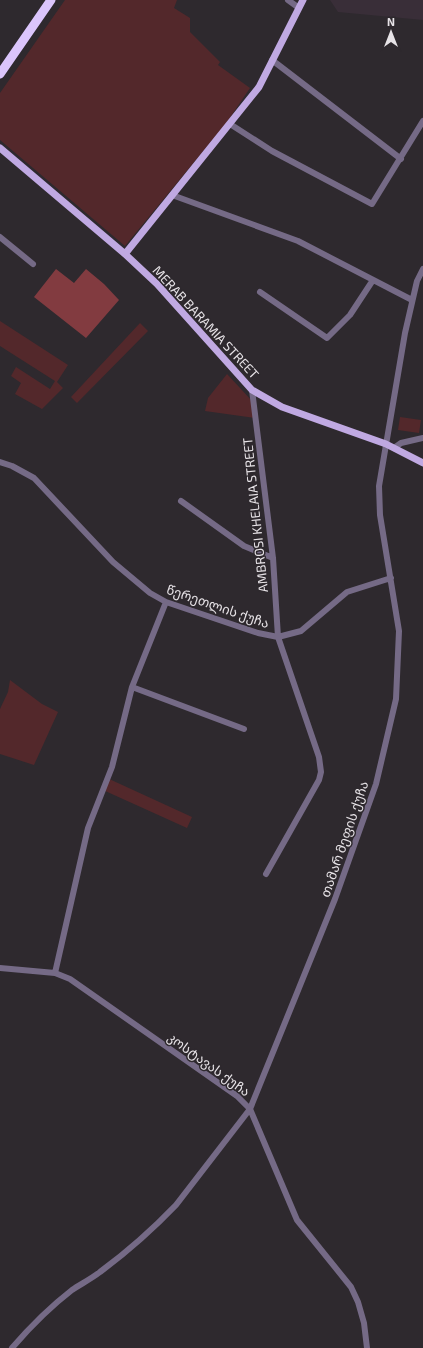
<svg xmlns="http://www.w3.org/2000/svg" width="423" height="1348" viewBox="0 0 423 1348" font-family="'Exo 2','Noto Sans Georgian',sans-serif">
<rect width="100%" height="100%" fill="#2e292e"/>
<path fill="#392e38" d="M 330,0 L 423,0 L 423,20 L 338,12 Z"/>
<path fill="#53282b" d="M 65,0 L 177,0 L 174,8 L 190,18 L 190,32 L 220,62 L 218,65 L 250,88 L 227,122 L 125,246 L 0,140 L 0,93 Z
M 0,321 L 68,365 L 57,382 L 63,388 L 42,409 L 15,394 L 21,383 L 11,376 L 16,367 L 50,389 L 55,381 L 0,346 Z
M 140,323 L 148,331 L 77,403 L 71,397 Z
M 227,374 L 253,402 L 255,418 L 205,411 L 208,398 Z
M 400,417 L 421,420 L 419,433 L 398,430 Z
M 10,680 L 42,704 L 58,712 L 34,765 L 0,754 L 0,709 L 8,692 Z
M 107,778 L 192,817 L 187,828 L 103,790 Z"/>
<path fill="#823b40" d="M 56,269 L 74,283 L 86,269 L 104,284 L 119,300 L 86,338 L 34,297 Z"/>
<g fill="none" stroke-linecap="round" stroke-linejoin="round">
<path stroke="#756a86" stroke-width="6" d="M 288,0 L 299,8
M 272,60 L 401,159
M 230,124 L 272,151 L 372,204 L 423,121
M 172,195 L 298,241 L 412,300
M 0,237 L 33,264
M 260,292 L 327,338 L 350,315 L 373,280
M 252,390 L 273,558 L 278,637 L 319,757 L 321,772 L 319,780 L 266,874
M 394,448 L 401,443 L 423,438
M 0,462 L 12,466 L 34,478 L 113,562 L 150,593 L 166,602 L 258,633 L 278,637 L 301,631 L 347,592 L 391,578
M 181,501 L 244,546 L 273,558
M 132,687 L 244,729
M 0,968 L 55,973 L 70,979 L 237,1096 L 250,1109 L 297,1220 L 351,1287 L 358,1302 L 364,1323 L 367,1348
M 55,973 L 88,828 L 112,767 L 132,687 L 166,602
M 12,1348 C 30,1327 50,1307 72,1290 C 81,1284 91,1279 100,1272 C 127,1252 153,1229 176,1205 L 250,1109 L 335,899 L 376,784 L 396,699 L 399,631 L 380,515 L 379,486 L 405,333 L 417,281 L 423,269"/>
<path stroke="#c0a9e2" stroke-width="7" d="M 0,148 L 125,254 L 157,284 L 252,390 L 282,407 L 386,444 L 423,463
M 125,254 L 259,87 L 303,0"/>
<path stroke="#dbc5fc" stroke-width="9" d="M 0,74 L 51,0"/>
</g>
<g text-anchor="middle" stroke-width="3" stroke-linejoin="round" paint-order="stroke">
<g font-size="13" fill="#e7e3e7" stroke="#2e292e">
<text transform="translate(206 322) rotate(47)" y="5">MERAB BARAMIA STREET</text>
<text transform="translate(255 515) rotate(-96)" y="5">AMBROSI KHELAIA STREET</text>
<text transform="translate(218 606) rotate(19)" y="5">წერეთლის ქუჩა</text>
<text transform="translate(344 839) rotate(-71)" y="5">თამარ მეფის ქუჩა</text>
<text transform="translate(209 1064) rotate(36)" y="5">კოსტავას ქუჩა</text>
</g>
</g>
<g transform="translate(391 32)" stroke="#2e292e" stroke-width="3" paint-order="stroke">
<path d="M0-3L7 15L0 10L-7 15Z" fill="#e7e3e7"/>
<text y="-6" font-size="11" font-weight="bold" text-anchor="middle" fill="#e7e3e7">N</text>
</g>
</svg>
